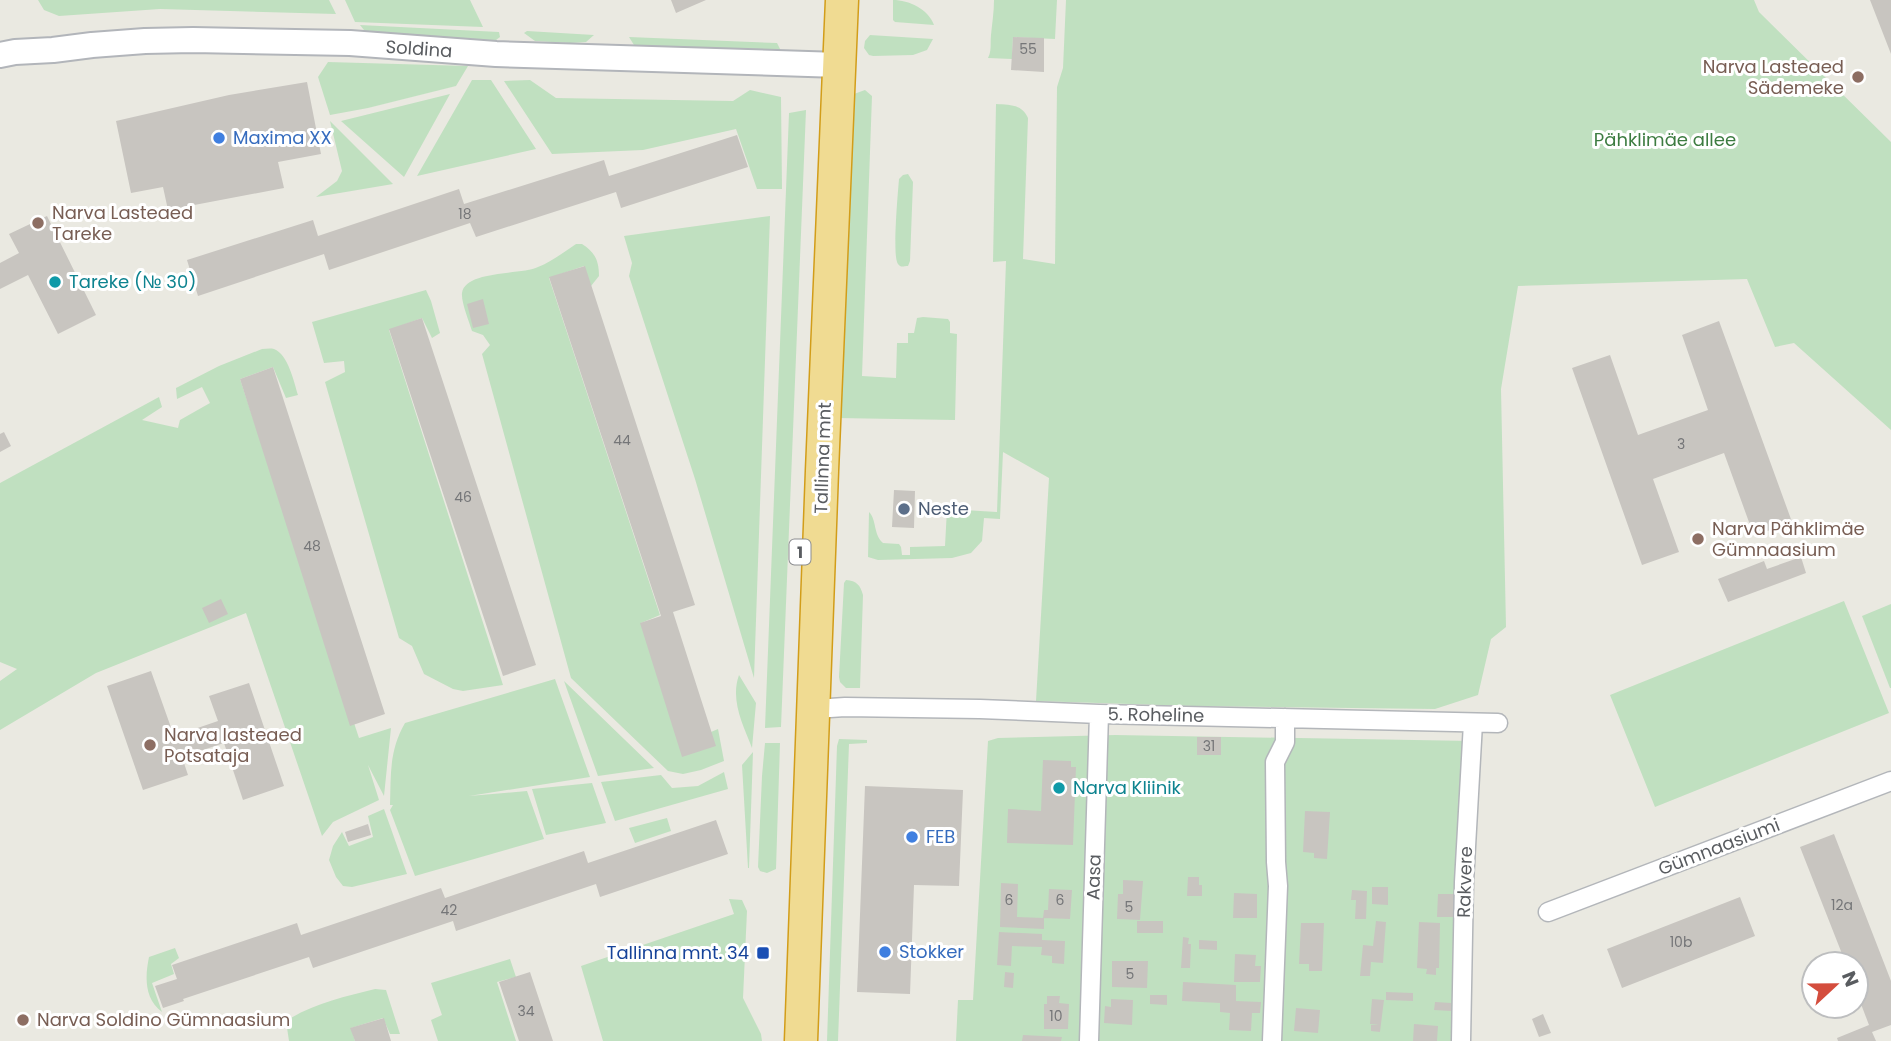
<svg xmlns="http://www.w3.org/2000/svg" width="1891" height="1041" viewBox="0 0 1891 1041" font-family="Poppins,sans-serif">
<rect width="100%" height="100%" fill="#eae9e1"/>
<path fill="#c0e0c0" d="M 38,0 L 329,0 L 336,14 L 160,9 L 59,16 L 44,10 Z
M 345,0 L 470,0 L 483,27 L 355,22 Z
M 893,0 C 909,0 928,9 934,25 L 895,22 L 893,20 Z
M 994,0 L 1057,0 L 1055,39 L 1013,37 L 1012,59 L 988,58 C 992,50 990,44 991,35 C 992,24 994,12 994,0 Z
M 1066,0 L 1754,0 L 1759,12 L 1891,142 L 1891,430 L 1794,343 L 1775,347 L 1747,279 L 1518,286 L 1501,389 L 1506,627 L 1491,639 L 1478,695 L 1435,709 L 1193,706 L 1036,701 L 1049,478 L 1003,452 L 1000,519 L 984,518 L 982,541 L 971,553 L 952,558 L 878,560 L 868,557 L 869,512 C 877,520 873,534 883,543 L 899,544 L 901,547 L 902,555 L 910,555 L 910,547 L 945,546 L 947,509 L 997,512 L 1006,261 L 993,262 L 996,104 C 1010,105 1022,104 1028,118 L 1023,259 L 1055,264 L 1057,87 L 1063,68 Z
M 360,25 L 499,32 L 500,37 L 496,40 L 457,40 L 368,35 Z
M 527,31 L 594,35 L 586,42 L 570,43 L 535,41 L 524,33 Z
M 870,35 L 933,39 L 927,50 L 913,55 L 873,56 L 869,55 L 864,48 L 865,41 Z
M 629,37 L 777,43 L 781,51 L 634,45 Z
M 328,62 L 468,66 L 456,86 L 368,108 L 330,115 L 318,77 Z
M 472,80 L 491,80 L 536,149 L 417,176 Z
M 530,80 L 556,98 L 733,101 L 750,90 L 781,97 L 782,189 L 757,189 L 736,129 L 643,150 L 552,154 L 504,81 Z
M 865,90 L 872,96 L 862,376 L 896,378 L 897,343 L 908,343 L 908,333 L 914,333 L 917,318 L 923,317 L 948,319 L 950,322 L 950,333 L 957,334 L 955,420 L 837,418 L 849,99 L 854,94 Z
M 450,94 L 404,177 L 341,121 Z
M 806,110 L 781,727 L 765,728 L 789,113 Z
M 330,121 L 393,184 L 316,197 L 337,181 L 342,171 Z
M 908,174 L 913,182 L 910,261 L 908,266 C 903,266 901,268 898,264 C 892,257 898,192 899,179 L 903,175 Z
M 770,216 L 754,678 L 695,479 L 629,276 L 632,263 L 624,236 Z
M 576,244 L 582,244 C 595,252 599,261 599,276 L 591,286 L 584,266 L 549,278 L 660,615 L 641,623 L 711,732 L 718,729 L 724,761 L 701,770 L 683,774 L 668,771 L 571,678 L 482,354 L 490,345 L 483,335 L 472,331 C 469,321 461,302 462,293 C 465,270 522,275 538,267 C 551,262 564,252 576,244 Z
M 426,290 L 431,301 L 440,333 L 432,338 L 422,318 L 389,330 L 503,685 L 463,691 L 453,689 L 424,674 L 412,646 L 399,638 L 325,382 L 345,372 L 344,361 L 324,363 L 312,322 Z
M 262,349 C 266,349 270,348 274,349 C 288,354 294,382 298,395 L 286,398 L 273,367 L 240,379 L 359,738 L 391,728 L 384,796 L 368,765 L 379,800 L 333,822 L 322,836 L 246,613 L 96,673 L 0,730 L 0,681 L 17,669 L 0,662 L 0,483 L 159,397 L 162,407 L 142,420 L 178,428 L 180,420 L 210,403 L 202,387 L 177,399 L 176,388 L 219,366 Z
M 846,580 C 857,581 860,585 863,595 L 860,688 L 846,688 L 840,682 L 839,677 L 844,583 Z
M 1844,601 L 1889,713 L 1655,807 L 1610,695 Z
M 1891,604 L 1891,688 L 1890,688 L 1862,616 Z
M 739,675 L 756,703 L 752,748 C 743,725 730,700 739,675 Z
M 555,679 L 590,777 L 469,796 L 527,791 L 544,839 L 415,876 L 390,810 L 393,805 L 390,805 C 391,774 389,751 405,723 Z
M 564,681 L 654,768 L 598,776 Z
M 1115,735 L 1472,741 L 1459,1041 L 956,1041 L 958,1000 L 973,1000 L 988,741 L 998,738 Z
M 839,739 L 867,740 L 867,743 L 849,744 L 838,1041 L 827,1041 L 837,746 Z
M 765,743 L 780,743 L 776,869 L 767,873 L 760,871 L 758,867 L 762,776 Z
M 753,752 L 749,868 L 748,868 L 742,765 Z
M 724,772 L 728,789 L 615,821 L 601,782 L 661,775 L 672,788 L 698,786 Z
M 592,783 L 606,823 L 546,835 L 532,789 Z
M 384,809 L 407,874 L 352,887 L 343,886 L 336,877 L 329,860 L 333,846 L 342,832 L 349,846 L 373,837 L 368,816 Z
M 667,818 L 671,831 L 635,843 L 629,828 Z
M 729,899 L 742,900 L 747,911 L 743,998 L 761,1034 L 762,1041 L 603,1041 L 581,966 L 734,914 Z
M 175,948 L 179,958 L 171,964 L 174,974 L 152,983 L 162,1012 C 144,999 145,976 149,957 Z
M 510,959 L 516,977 L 497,982 L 516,1041 L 438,1041 L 431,1020 L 442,1015 L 431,983 Z
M 375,989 L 386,990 L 400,1034 L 390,1034 L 383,1018 L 351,1028 L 355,1041 L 289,1041 L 286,1021 C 314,1003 344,997 375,989 Z"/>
<path fill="#c8c5c0" d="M 671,0 L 706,0 L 676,13 Z
M 1870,0 L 1891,0 L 1891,54 Z
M 1013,37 L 1044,38 L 1044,72 L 1011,70 Z
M 307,82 L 321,154 L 278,162 L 284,188 L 168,210 L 163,187 L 131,193 L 116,121 L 229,95 Z
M 737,135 L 748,167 L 621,208 L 616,192 L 476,237 L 470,223 L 329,270 L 324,254 L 198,296 L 187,260 L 313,220 L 318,236 L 459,189 L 464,204 L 604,160 L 609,176 Z
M 47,216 L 96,315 L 58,334 L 28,275 L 0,289 L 0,263 L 19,253 L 9,234 Z
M 585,266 L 695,605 L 673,612 L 716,746 L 682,757 L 640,623 L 661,616 L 549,277 Z
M 483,299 L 489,324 L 473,328 L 467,304 Z
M 422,318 L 536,665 L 503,676 L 389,329 Z
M 1719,321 L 1792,522 L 1754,536 L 1724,453 L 1653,479 L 1679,552 L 1642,565 L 1572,368 L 1610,355 L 1638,435 L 1708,410 L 1682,335 Z
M 273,367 L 385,714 L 350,726 L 240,379 Z
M 4,432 L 11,446 L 0,452 L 0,434 Z
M 894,490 L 915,491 L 914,528 L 892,527 Z
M 1801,557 L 1806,573 L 1728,602 L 1718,579 L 1764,561 L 1767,569 Z
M 221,599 L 228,614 L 209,623 L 202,608 Z
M 151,671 L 174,736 L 218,721 L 209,696 L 249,683 L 284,786 L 243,800 L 224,743 L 182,757 L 188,775 L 143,790 L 107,686 Z
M 1197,737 L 1221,737 L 1221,755 L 1197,755 Z
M 1043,760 L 1071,761 L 1071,767 L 1076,767 L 1073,845 L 1007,843 L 1008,809 L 1041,811 Z
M 865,786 L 963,790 L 959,886 L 914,885 L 910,994 L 857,992 Z
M 1305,811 L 1330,812 L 1327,859 L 1314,858 L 1314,853 L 1303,852 Z
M 716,820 L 728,854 L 600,897 L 596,884 L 456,931 L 453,921 L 313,968 L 309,957 L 183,999 L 184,1001 L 163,1008 L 155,986 L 177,979 L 172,965 L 297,923 L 301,935 L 441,888 L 445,898 L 584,851 L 588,863 Z
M 368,824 L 371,835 L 348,842 L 345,832 Z
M 1834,834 L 1891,981 L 1891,1025 L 1872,1032 L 1876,1041 L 1838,1041 L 1837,1038 L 1869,1025 L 1856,991 L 1856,964 L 1846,964 L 1800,847 Z
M 1188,877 L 1199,877 L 1199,885 L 1202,885 L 1202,896 L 1187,896 Z
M 1123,880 L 1143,881 L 1140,920 L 1117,919 L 1118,894 L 1123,894 Z
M 1001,883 L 1018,884 L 1017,917 L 1044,918 L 1044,929 L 1000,927 Z
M 1372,887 L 1388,887 L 1388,905 L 1372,904 Z
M 1049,889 L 1072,890 L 1070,919 L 1043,918 L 1044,910 L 1048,910 Z
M 1352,890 L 1367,891 L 1366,919 L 1355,919 L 1356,900 L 1351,900 Z
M 1234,893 L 1257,894 L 1257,918 L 1233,918 Z
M 1438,894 L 1455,894 L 1455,917 L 1437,917 Z
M 1740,897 L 1755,936 L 1622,988 L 1607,949 Z
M 1137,921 L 1163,921 L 1163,933 L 1137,933 Z
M 1376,921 L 1386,922 L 1383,963 L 1371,962 L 1370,976 L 1360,976 L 1363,945 L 1373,946 Z
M 1419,922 L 1440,923 L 1439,968 L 1436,968 L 1436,975 L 1426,974 L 1427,969 L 1417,968 Z
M 1301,923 L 1324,923 L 1322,971 L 1309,971 L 1309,964 L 1299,964 Z
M 999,932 L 1042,934 L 1042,940 L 1065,941 L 1064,964 L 1052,963 L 1052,956 L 1041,955 L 1042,947 L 1012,946 L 1011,966 L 997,965 Z
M 1183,937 L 1189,938 L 1188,944 L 1191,944 L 1190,968 L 1181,968 Z
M 1199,940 L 1217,941 L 1217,950 L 1199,949 Z
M 1235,954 L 1256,955 L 1255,966 L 1261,966 L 1260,982 L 1234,982 Z
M 1112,961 L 1148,961 L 1147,988 L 1112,987 Z
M 530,972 L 553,1041 L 519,1041 L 499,982 Z
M 1005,972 L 1014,973 L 1013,988 L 1004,987 Z
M 1183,982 L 1236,985 L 1236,1001 L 1261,1002 L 1260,1013 L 1252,1013 L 1251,1031 L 1229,1030 L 1230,1013 L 1220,1012 L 1220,1003 L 1182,1001 Z
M 1386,992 L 1413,993 L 1413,1001 L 1386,1000 Z
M 1150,995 L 1167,995 L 1167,1005 L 1150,1004 Z
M 1047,996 L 1060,996 L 1059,1003 L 1069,1004 L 1068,1029 L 1044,1029 L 1044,1004 L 1047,1004 Z
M 1111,999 L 1133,1000 L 1132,1025 L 1104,1023 L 1105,1006 L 1111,1007 Z
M 1372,999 L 1384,1000 L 1380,1032 L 1371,1031 L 1371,1025 L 1379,1025 L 1370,1024 Z
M 1435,1002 L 1451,1003 L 1451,1011 L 1434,1010 Z
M 1296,1008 L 1320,1010 L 1318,1033 L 1294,1031 Z
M 1543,1014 L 1551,1033 L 1539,1037 L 1532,1019 Z
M 384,1018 L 391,1041 L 355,1041 L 350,1028 Z
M 1414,1024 L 1438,1026 L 1437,1041 L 1413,1041 Z
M 1023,1035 L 1062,1037 L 1061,1041 L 1022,1041 Z"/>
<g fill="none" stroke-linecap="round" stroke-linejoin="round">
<g stroke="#b3b6ba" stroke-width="21">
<path id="street" d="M 815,709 L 845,707 L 980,709 L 1099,714 L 1498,723
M 1548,912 L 1891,781
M 1089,1041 L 1099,714
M 1272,1041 L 1278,886 L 1276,862 L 1275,762 L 1285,742 L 1285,718
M 1461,1041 L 1464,882 L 1473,723"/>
</g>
<g stroke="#b2b5ba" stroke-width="28">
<path id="secondary" d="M 0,55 L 15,52 L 53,50 L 92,45 L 145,41 L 193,40 L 350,43 L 496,54 L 839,65"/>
</g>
<g stroke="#d29d19" stroke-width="35">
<path id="highway" d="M 801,1041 L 822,471 L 842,0"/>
</g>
<use href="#street" stroke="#fff" stroke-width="18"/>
<use href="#secondary" stroke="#fff" stroke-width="24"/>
<use href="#highway" stroke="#f0db92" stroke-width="32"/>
</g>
<g fill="#8d6e63" stroke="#fff" stroke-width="2.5">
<circle cx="1858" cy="77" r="7"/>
<circle cx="38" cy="223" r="7"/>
<circle cx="1698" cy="539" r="7"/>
<circle cx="150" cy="745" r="7"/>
<circle cx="23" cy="1020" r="7"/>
</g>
<g fill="#3f7fe0" stroke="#fff" stroke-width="2.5">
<circle cx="219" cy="138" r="7"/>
<circle cx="912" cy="837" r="7"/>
<circle cx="885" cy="952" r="7"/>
</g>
<g fill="#0f9aa8" stroke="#fff" stroke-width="2.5">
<circle cx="55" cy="282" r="7"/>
<circle cx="1059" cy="788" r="7"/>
</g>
<circle fill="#5c6f8a" stroke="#fff" stroke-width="2.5" cx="904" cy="509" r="7"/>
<rect fill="#1a4fb4" stroke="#fff" stroke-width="2.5" x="756" y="946" width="14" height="14" rx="3.5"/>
<g text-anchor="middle" stroke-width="6" stroke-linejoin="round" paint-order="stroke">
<g font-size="14" fill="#757678">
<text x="1028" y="54">55</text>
<text x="465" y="219">18</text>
<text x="622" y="445">44</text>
<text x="1681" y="449">3</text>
<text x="463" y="502">46</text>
<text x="312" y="551">48</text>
<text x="1209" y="751">31</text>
<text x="1009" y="905">6</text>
<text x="1060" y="905">6</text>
<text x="1842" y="910">12a</text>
<text x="1129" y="912">5</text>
<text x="449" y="915">42</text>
<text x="1681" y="947">10b</text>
<text x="1130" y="979">5</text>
<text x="526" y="1016">34</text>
<text x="1056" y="1021">10</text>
</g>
<rect fill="#fff" stroke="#8b8d90" stroke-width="2" x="789.5" y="539.5" width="21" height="25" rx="5"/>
<g font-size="16" font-weight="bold" fill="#595c60">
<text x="800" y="558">1</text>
</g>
<g font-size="18" fill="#595c60" stroke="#fff">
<text transform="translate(419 49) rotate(4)" y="6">Soldina</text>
<text transform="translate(823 458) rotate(-88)" y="6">Tallinna mnt</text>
<text transform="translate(1156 715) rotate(1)" y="6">5. Roheline</text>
<text transform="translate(1719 847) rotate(-21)" y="6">Gümnaasiumi</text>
<text transform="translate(1094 877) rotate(-88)" y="6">Aasa</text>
<text transform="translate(1465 882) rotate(-88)" y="6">Rakvere</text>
</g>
<g font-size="18" fill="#785e54" stroke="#fff" text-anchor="start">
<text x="1844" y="73" text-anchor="end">Narva Lasteaed<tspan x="1844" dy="21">Sädemeke</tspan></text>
<text x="52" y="219">Narva Lasteaed<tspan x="52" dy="21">Tareke</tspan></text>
<text x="1712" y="535">Narva Pähklimäe<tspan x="1712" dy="21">Gümnaasium</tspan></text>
<text x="164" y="741">Narva lasteaed<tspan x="164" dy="21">Potsataja</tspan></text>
<text x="37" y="1026">Narva Soldino Gümnaasium</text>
</g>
<g font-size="18" fill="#366cbe" stroke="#fff" text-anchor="start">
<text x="233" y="144">Maxima XX</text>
<text x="926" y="843">FEB</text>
<text x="899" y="958">Stokker</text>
</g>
<g font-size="18" fill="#3d7c41" stroke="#fff">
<text x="1665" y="146">Pähklimäe allee</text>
</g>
<g font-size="18" fill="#0d838f" stroke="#fff" text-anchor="start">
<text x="69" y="288">Tareke (№ 30)</text>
<text x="1073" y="794">Narva Kliinik</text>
</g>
<g font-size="18" fill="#4e5e75" stroke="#fff" text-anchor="start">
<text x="918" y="515">Neste</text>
</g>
<g font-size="18" fill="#164399" stroke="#fff" text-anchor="end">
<text x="749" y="959">Tallinna mnt. 34</text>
</g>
</g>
<g transform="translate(1835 985) rotate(68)"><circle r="33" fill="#ffffff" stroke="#bdbebf" stroke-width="2"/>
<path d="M0-5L12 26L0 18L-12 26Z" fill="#d44d3d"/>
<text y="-10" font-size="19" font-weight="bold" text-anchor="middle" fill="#595c60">N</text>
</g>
</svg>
